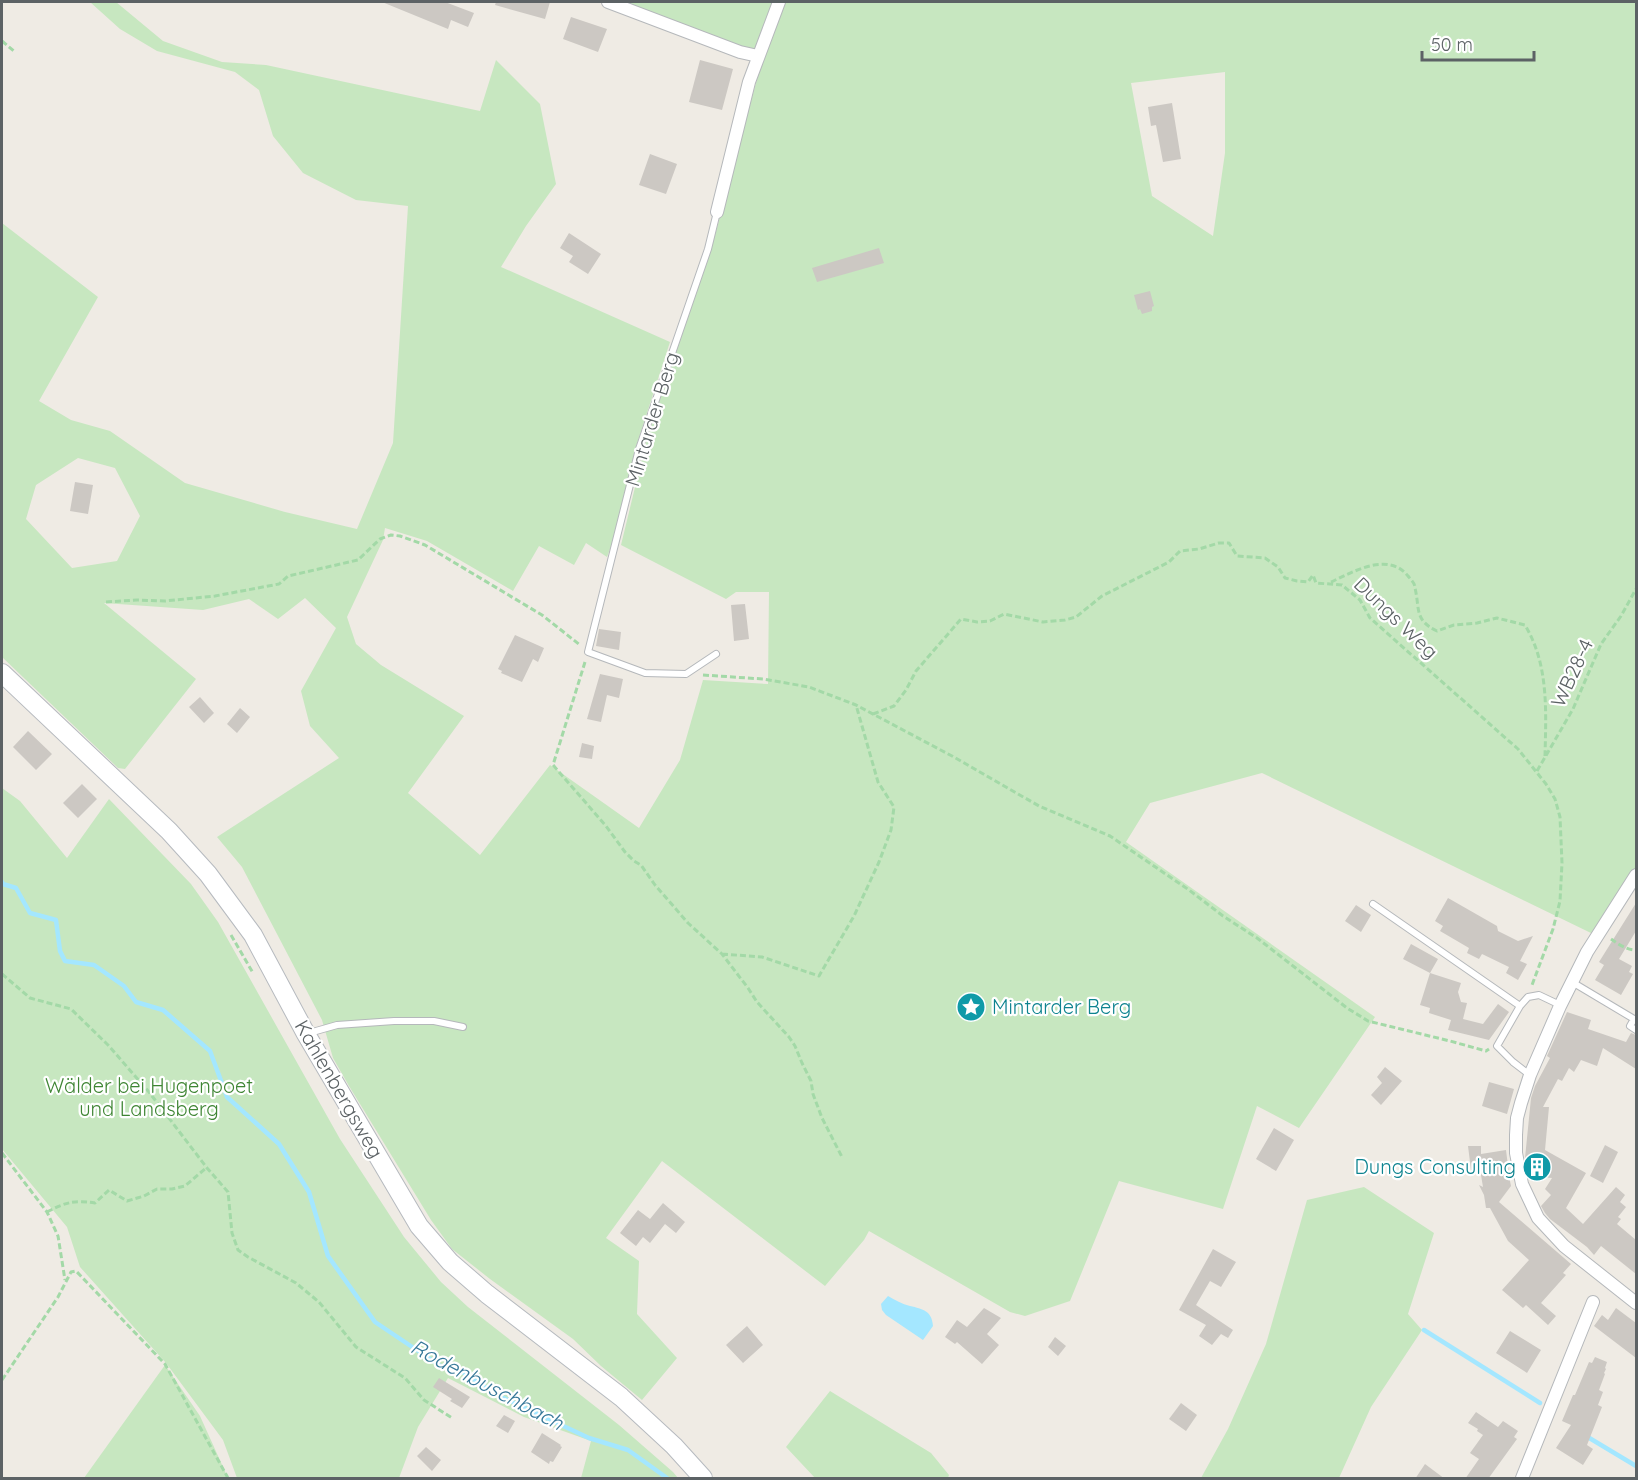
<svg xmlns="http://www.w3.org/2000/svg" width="1638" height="1480" viewBox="0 0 1638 1480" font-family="Quicksand,sans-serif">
<rect width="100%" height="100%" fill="#efebe4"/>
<path fill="#c7e7c0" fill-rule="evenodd" d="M 90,2 L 116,2 L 163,41 L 222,62 L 266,65 L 480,111 L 496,60 L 540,104 L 556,184 L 526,226 L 501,267 L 670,342 L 636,447 L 613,541 L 607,557 L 586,543 L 574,565 L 539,546 L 513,591 L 427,541 L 385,528 L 383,540 L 347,617 L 356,644 L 381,665 L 464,716 L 408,793 L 480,855 L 550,765 L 639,828 L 680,760 L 703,680 L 768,684 L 769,592 L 736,592 L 726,599 L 621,545 L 645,446 L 677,346 L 711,250 L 764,53 L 739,49 L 614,2 L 1636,2 L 1636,868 L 1626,887 L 1593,934 L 1262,773 L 1150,803 L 1126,842 L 1375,1017 L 1299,1128 L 1257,1106 L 1223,1209 L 1119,1181 L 1070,1301 L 1025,1316 L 1010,1312 L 869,1231 L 864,1240 L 825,1286 L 662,1161 L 606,1238 L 639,1261 L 637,1314 L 677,1358 L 642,1400 L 601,1366 L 573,1339 L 490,1279 L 452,1249 L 431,1220 L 349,1086 L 333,1058 L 322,1020 L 242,867 L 217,837 L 339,758 L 310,726 L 301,691 L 336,628 L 305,598 L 278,619 L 249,599 L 203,610 L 104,603 L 196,679 L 125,769 L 118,768 L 2,657 L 2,223 L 98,297 L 39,401 L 71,420 L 110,431 L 185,483 L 285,512 L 357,529 L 393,443 L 408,206 L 356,200 L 303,173 L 273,136 L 259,90 L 235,72 L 157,51 L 120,29 ZM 1225,72 L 1225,153 L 1213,236 L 1152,196 L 1131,83 ZM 78,458 L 115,468 L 140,516 L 117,561 L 72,568 L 26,519 L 36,485 Z
M 2,788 L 20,801 L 67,858 L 109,799 L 191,884 L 218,922 L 340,1139 L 404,1237 L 441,1282 L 468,1307 L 619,1425 L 673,1472 L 678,1478 L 581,1478 L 591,1441 L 524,1417 L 448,1378 L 418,1427 L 399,1478 L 237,1478 L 223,1440 L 166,1363 L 80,1267 L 67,1227 L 2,1149 Z
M 1364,1187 L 1434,1233 L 1408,1314 L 1422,1330 L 1371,1407 L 1339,1478 L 1201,1478 L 1228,1429 L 1266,1344 L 1307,1200 Z
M 165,1365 L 200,1416 L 228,1478 L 84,1478 Z
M 830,1391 L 931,1453 L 949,1475 L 948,1478 L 815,1478 L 786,1447 Z"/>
<path fill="#a4e7ff" d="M 888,1296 C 895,1300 902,1304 910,1306 C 923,1309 932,1311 933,1326 L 923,1340 L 886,1315 L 882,1310 L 881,1304 Z"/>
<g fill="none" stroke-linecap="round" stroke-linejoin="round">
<path stroke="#a4e7ff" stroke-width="4.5" d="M 2,882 L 3,884 L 16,888 L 30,913 L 56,920 L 60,951 L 65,961 L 94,965 L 124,986 L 136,1002 L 163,1010 L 210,1051 L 227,1097 L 279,1144 L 309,1192 L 328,1256 L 375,1322 L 442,1367 L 461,1371 L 497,1395 L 589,1438 L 628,1450 L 667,1478
M 1424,1330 L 1540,1403
M 1586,1436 L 1636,1466"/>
</g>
<path fill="#ccc8c3" d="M 382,2 L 445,2 L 474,13 L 468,27 L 451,20 L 448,29 Z
M 496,2 L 550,2 L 545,19 L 495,5 Z
M 571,17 L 607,29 L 598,52 L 563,39 Z
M 700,60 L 733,69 L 722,110 L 689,102 Z
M 1172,103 L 1181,159 L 1163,162 L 1156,125 L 1151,126 L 1148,107 Z
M 650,154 L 677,164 L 666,194 L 639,185 Z
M 569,233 L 601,254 L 588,274 L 569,262 L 573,256 L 560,248 Z
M 879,248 L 884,263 L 817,282 L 812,268 Z
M 1150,291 L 1154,306 L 1152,307 L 1152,311 L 1142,314 L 1140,309 L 1138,310 L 1134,295 Z
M 75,482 L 93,485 L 88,514 L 70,511 Z
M 745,604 L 749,639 L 734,641 L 731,605 Z
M 599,629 L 621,632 L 619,650 L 596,646 Z
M 515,635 L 544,648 L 538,662 L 533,659 L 522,682 L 501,673 L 502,671 L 498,669 Z
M 600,674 L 623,679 L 619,698 L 607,695 L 601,722 L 587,719 Z
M 200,697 L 214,713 L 204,723 L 189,707 Z
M 240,708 L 250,717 L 237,733 L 227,724 Z
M 28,731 L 52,754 L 36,770 L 13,747 Z
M 582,743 L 594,746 L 592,759 L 579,757 Z
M 82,784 L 97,799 L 78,818 L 63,803 Z
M 1448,898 L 1497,926 L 1498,931 L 1518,941 L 1533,936 L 1520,961 L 1527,964 L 1518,980 L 1506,973 L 1509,967 L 1482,954 L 1479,959 L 1467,953 L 1469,948 L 1440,931 L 1443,926 L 1435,921 Z
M 1636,903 L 1636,931 L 1619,959 L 1632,966 L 1629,972 L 1633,974 L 1621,995 L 1595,980 L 1604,965 L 1599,962 Z
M 1356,905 L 1371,915 L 1361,932 L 1345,921 Z
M 1411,944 L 1438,959 L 1430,973 L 1461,983 L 1458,992 L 1461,1002 L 1467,1003 L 1463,1019 L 1483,1024 L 1498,1004 L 1509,1012 L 1489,1040 L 1448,1030 L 1451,1020 L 1429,1013 L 1430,1008 L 1420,1005 L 1430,973 L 1403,959 Z
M 1567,1012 L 1591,1020 L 1588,1029 L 1626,1042 L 1631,1033 L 1636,1035 L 1636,1069 L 1603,1048 L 1597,1066 L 1581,1060 L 1574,1072 L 1569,1068 L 1562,1081 L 1558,1079 L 1543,1107 L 1549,1107 L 1545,1150 L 1586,1173 L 1566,1208 L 1583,1224 L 1616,1187 L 1625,1195 L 1620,1202 L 1626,1207 L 1618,1217 L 1621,1219 L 1617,1224 L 1636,1240 L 1636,1274 L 1601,1246 L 1594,1255 L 1587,1247 L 1550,1219 L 1545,1213 L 1541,1206 L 1551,1195 L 1545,1189 L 1552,1178 L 1529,1176 L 1525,1158 L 1531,1098 L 1535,1086 L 1550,1058 L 1547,1056 Z
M 1385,1067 L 1402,1081 L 1381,1105 L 1371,1095 L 1382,1083 L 1377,1077 Z
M 1489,1082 L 1514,1089 L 1507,1114 L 1482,1106 Z
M 1274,1128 L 1294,1140 L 1276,1171 L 1256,1159 Z
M 1605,1145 L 1618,1152 L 1603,1183 L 1590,1176 Z
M 1468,1146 L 1481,1146 L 1481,1154 L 1506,1150 L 1509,1174 L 1506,1173 L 1510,1181 L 1511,1186 L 1499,1202 L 1571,1264 L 1563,1273 L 1566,1275 L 1541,1303 L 1556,1316 L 1548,1325 L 1526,1305 L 1523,1308 L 1502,1290 L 1529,1260 L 1508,1241 L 1490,1208 L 1486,1208 L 1484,1195 L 1479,1185 L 1483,1187 L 1480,1169 L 1471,1170 Z
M 663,1203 L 685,1222 L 676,1233 L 665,1224 L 650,1243 L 643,1237 L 636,1246 L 620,1233 L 638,1210 L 650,1219 Z
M 1213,1249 L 1236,1262 L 1221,1287 L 1210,1281 L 1196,1305 L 1233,1330 L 1228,1338 L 1221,1334 L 1212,1345 L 1199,1336 L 1206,1325 L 1179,1310 Z
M 984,1308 L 1001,1318 L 987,1334 L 999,1345 L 982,1364 L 957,1342 L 955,1344 L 945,1337 L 957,1320 L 967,1327 Z
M 1616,1308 L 1636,1323 L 1636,1358 L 1594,1326 L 1602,1315 L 1608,1320 Z
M 747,1326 L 763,1345 L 743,1363 L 726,1345 Z
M 1510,1331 L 1541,1350 L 1527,1373 L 1496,1353 Z
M 1055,1337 L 1066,1346 L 1058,1356 L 1048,1347 Z
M 1595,1357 L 1607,1362 L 1605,1368 L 1606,1369 L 1604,1373 L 1605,1374 L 1599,1390 L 1603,1392 L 1598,1405 L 1602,1407 L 1587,1445 L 1593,1449 L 1583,1465 L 1556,1448 L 1571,1425 L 1562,1421 L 1573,1395 L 1575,1395 L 1589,1362 L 1592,1363 Z
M 439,1378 L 470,1397 L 462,1408 L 450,1401 L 452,1399 L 433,1387 Z
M 1181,1403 L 1197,1415 L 1186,1431 L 1169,1419 Z
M 1476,1412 L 1498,1427 L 1503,1421 L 1518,1431 L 1514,1437 L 1517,1439 L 1488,1479 L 1465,1479 L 1479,1459 L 1470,1453 L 1483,1435 L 1477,1431 L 1478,1429 L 1468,1423 Z
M 504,1415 L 515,1421 L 508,1433 L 496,1426 Z
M 542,1433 L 561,1445 L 560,1446 L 562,1447 L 553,1462 L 550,1461 L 549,1464 L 531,1452 Z
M 426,1447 L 441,1460 L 432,1471 L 417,1456 Z
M 1425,1464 L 1445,1479 L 1415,1479 Z"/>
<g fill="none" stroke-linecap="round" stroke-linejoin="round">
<g stroke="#b5b8bb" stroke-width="8">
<path id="lane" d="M 716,654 L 686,674 L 645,673 L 588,652 L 639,449 L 708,249 L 717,212
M 1373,904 L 1520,1006
M 1572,982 L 1634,1019 L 1630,1026 L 1636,1030
M 309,1033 L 337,1025 L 394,1021 L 434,1021 L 463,1027
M 1530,1075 L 1513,1062 L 1497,1046 L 1520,1006 L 1528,997 L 1539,995 L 1560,1005"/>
</g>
<g stroke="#b5b8bb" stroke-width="14">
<path id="street" d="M 608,2 L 740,52 L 758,56
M 717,212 L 749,82 L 779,2
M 1636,875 L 1587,952 L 1560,1006 L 1530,1075 L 1521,1103 L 1517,1118 L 1516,1135 L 1516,1153 L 1522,1184 L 1538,1218 L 1564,1246 L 1636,1303
M 1522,1478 L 1593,1302"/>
</g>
<g stroke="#b6babf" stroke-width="20">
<path id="secondary" d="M 2,673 L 169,831 L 208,874 L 253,935 L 306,1034 L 419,1226 L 450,1262 L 487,1294 L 621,1397 L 674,1446 L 703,1478"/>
</g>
<path stroke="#a3d9a7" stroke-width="3" stroke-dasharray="6 3" stroke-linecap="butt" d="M 2,41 L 15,52
M 1331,582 C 1353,572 1388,551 1408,576 C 1411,580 1415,583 1415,588 C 1420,609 1414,620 1437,631 L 1454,625 L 1477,623 L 1497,618 L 1525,625 C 1549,665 1546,711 1545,756
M 106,602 L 137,600 L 165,601 L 215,596 L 279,584 L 288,576 L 358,560 L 380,539 L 391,535 L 400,536 L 425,545 L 542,615 L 580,645
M 585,662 L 553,765 L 606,826 L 625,852 L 634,861 L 641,865 L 655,885 L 688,923 L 722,954 L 748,988 L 757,1002 L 789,1037 L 795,1046 L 802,1063 L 811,1081 L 813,1094 L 822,1118 L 842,1157
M 703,675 L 763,679 L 809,687 L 856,705 L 952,756 L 1039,806 L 1110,836 L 1189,890 L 1223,916 L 1257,938 L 1347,1008 L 1368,1021 L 1450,1041 L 1486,1051 L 1489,1049
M 873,714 L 894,706 L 906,690 L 916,671 L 961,619 L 977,622 L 990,621 L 1004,614 L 1043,622 L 1065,620 L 1076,617 L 1102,596 L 1169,562 L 1180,551 L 1199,549 L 1219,543 L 1229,543 L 1237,556 L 1265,558 L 1278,567 L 1285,578 L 1297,581 L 1308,582 L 1313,575 L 1316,583 L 1342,585 L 1360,600 L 1370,618 L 1518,749 L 1546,784 L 1555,799 L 1560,817 L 1562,863 L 1560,901 L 1553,929 L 1532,985
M 1537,771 L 1573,709 L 1601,644 L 1621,616 L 1636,589
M 231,935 L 253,973
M 1611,939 C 1618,944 1627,950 1636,950
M 722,954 L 762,957 L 819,976 L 854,916 L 879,862 L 891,830 L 894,807 L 878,782 L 856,705
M 2,974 L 30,998 L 71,1009 L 108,1045 L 149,1092 L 207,1168 L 228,1192 L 232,1233 L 238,1250 L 248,1257 L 296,1283 L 319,1302 L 356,1347 L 405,1378 L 424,1400 L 452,1418
M 2,1153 L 47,1212 L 58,1236 L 65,1280
M 47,1212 C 66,1202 74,1200 95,1203 L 109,1190 L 127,1201 L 144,1196 L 157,1189 L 172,1189 L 185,1186 L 206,1168
M 2,1380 L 58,1297 L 71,1272 L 76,1271 L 165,1364 L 228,1478"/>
<use href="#lane" stroke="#fff" stroke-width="6"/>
<use href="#street" stroke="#fff" stroke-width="12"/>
<use href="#secondary" stroke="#fff" stroke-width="18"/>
</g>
<defs>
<g id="sight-disc" transform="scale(1.5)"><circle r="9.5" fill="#0f9aa8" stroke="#fff"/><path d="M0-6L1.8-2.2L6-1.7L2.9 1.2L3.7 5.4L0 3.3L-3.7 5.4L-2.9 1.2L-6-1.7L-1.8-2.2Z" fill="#fff"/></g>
<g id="building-disc" transform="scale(1.5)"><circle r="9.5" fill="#0f9aa8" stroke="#fff"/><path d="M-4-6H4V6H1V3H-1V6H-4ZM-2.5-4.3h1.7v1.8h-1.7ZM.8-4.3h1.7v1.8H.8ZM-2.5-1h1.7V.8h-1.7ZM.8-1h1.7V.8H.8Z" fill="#fff"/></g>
</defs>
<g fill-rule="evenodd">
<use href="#sight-disc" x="971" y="1007"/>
<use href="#building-disc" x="1537" y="1167"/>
</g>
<g text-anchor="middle" stroke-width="4.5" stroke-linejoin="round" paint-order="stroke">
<g font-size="20" fill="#5c6265" stroke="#fff">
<text transform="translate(652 419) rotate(-73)" y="7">Mintarder Berg</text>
<text transform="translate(1396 618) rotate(44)" y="7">Dungs Weg</text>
<text transform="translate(1572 673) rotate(-65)" y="7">WB28-4</text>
<text transform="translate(339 1089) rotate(60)" y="7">Kahlenbergsweg</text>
</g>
<g font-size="20" fill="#0d838f" stroke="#fff" text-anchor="start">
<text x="992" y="1014">Mintarder Berg</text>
<text x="1516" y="1174" text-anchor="end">Dungs Consulting</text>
</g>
<g font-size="20" fill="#3e8533" stroke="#fff">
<text x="149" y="1093">Wälder bei Hugenpoet<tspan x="149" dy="23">und Landsberg</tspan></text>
</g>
<g font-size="21" font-style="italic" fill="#367899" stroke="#fff">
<text transform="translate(487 1385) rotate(28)" y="7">Rodenbuschbach</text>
</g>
</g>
<rect width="1638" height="1480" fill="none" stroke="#5c6265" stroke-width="6"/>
<path d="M1422 51v9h112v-9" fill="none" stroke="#5c6265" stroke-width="3"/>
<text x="1431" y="51" font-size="18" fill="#5c6265" stroke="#ffffff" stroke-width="4.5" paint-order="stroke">50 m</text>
</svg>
